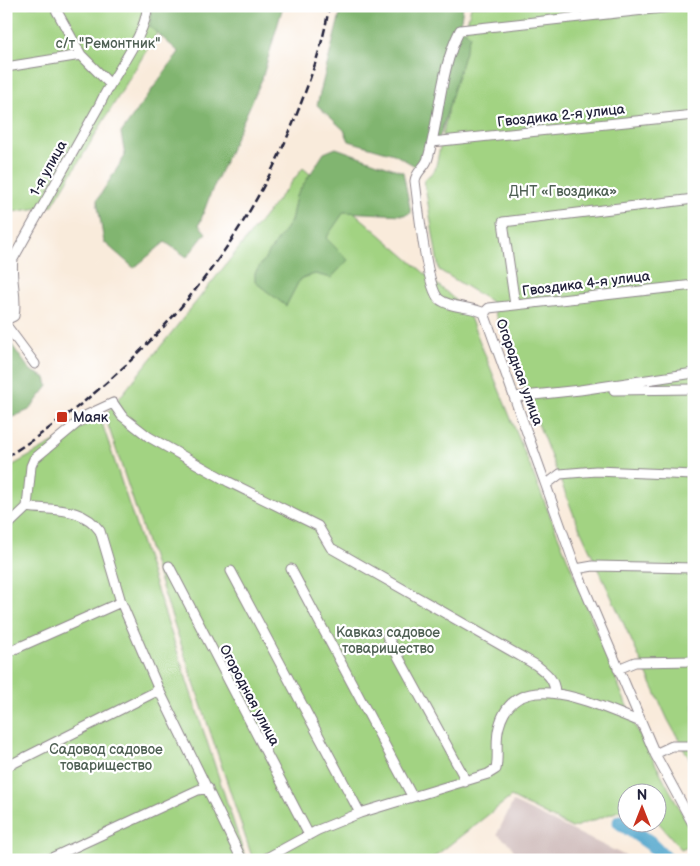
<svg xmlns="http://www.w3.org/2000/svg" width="700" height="866" viewBox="0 0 700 866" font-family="'Balsamiq Sans',sans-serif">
<rect width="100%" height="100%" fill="#fff"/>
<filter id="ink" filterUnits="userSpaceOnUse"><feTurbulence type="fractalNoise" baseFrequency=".02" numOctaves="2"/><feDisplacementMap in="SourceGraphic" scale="10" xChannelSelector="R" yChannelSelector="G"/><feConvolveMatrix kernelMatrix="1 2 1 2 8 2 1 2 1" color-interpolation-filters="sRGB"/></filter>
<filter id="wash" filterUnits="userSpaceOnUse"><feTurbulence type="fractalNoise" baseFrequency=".0096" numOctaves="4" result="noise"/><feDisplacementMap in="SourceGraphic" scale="20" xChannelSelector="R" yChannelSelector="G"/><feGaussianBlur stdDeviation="1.12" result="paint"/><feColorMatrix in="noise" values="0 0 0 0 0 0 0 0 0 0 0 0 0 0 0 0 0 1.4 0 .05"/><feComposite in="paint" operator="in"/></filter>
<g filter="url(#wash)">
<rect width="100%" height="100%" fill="#f9ebdb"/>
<path fill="#d1bfbe" d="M 513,802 L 634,860 L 519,860 L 510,844 L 497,834 Z"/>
<path fill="#a2d382" stroke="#627a5e" d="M 6,6 L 166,6 L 168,15 L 52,206 L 6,213 Z
M 471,6 L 694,6 L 694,767 L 668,720 L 575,518 L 490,301 L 439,270 L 424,180 L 435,170 Z
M 303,168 L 467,310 L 635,726 L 694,835 L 694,844 L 681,849 L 658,822 L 658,794 L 628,794 L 627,808 L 572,828 L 511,797 L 430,860 L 253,860 L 105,416 Z
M 100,417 L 246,860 L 6,860 L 6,469 Z"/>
<path fill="#81b570" stroke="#526c56" d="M 151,6 L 283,6 L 262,79 L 210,195 L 199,225 L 206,233 L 187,257 L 165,242 L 134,268 L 104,242 L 97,200 L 125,156 L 121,133 L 179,52 L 150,27 Z
M 342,6 L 463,6 L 460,26 L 470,35 L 439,139 L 417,167 L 394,154 L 349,141 L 344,130 L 317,105 Z
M 336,148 L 403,172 L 411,213 L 404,215 L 344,212 L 326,238 L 348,260 L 331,278 L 315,274 L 300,279 L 286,306 L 255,282 L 255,273 L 291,221 L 296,196 L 324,153 Z
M 6,337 L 30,370 L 46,378 L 48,386 L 29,410 L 6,420 Z"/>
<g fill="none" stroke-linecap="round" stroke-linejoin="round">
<path stroke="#4fa4cb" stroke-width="15" d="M 620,822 L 650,843 L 667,860"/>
</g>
</g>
<g filter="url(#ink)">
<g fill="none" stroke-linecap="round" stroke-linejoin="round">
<g stroke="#8e868b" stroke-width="11">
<path id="minor" d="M 54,6 L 81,55 L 109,83
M 681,6 L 460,30 C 440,69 440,116 428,158 C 426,167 416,171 415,181 C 418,202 426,287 439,299 C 450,308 471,306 484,313 L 576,569 L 655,754 L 694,826
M 6,67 L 81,55
M 432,142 L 694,115
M 515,305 L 503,222 L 694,199
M 484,313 L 489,308 L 694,285
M 6,320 L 14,316 C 18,297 10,279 13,259 L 100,104 C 112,76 148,33 147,6
M 6,325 L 35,364
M 614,390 L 694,389
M 515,397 L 580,390 L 694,373
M 547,484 L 560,474 L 596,471 L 694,475
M 27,507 L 31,466 L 34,459 L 87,415 L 113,403 L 122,416 L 149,437 L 229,482 L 318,526 L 331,548 L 536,665 C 546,673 554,678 555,692
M 6,527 L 27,507 C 55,511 82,506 100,531 L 121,602 L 159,690 L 242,860
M 169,566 L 309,835
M 291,569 L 412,796
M 576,569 L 593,566 L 694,568
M 231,571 L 360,813
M 387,636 L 462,773 L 465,782
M 6,653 L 121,602
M 618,669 L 635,662 L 694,661
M 655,754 L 672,746 L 694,746
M 6,767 L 159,690
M 47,860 L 198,790 L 208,788
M 263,860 L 318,830 L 360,813 L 488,774 L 496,769 C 499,755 495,741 499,727 C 515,661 602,708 641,722"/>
</g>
<use href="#minor" stroke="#fff" stroke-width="9"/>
<path stroke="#22223b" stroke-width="2.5" stroke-dasharray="8 4" stroke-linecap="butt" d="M 6,457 C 138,375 242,256 298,111 C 311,77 324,42 329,6"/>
</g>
</g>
<rect fill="#c8321e" stroke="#fff" stroke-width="2" x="56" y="411" width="12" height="12" rx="2.5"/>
<g text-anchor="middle" stroke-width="4.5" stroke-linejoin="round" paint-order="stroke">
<g font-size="14" fill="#4f6054" stroke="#fff">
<text x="108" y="48">с/т "Ремонтник"</text>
<text x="563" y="196">ДНТ «Гвоздика»</text>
<text x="388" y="637">Кавказ садовое<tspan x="388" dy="16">товарищество</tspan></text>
<text x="106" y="754">Садовод садовое<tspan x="106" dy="16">товарищество</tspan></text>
</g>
<g font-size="14" fill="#22223b" stroke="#fff">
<text transform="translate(561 115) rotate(-6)" y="5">Гвоздика 2-я улица</text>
<text transform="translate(48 168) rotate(-61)" y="5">1-я улица</text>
<text transform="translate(586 283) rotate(-7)" y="5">Гвоздика 4-я улица</text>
<text transform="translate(520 372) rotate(70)" y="5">Огородная улица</text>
<text transform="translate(250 695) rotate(62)" y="5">Огородная улица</text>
</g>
<g font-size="14" fill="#22223b" stroke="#fff" text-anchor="start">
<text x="73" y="422">Маяк</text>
</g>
</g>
<rect width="700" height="866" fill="none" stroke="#fff" stroke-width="25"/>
<g transform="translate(642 808)"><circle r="24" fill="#ffffff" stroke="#a7a7b1"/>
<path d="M0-4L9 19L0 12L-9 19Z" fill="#c8321e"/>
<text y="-8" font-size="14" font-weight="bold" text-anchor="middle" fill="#22223b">N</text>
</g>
</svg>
